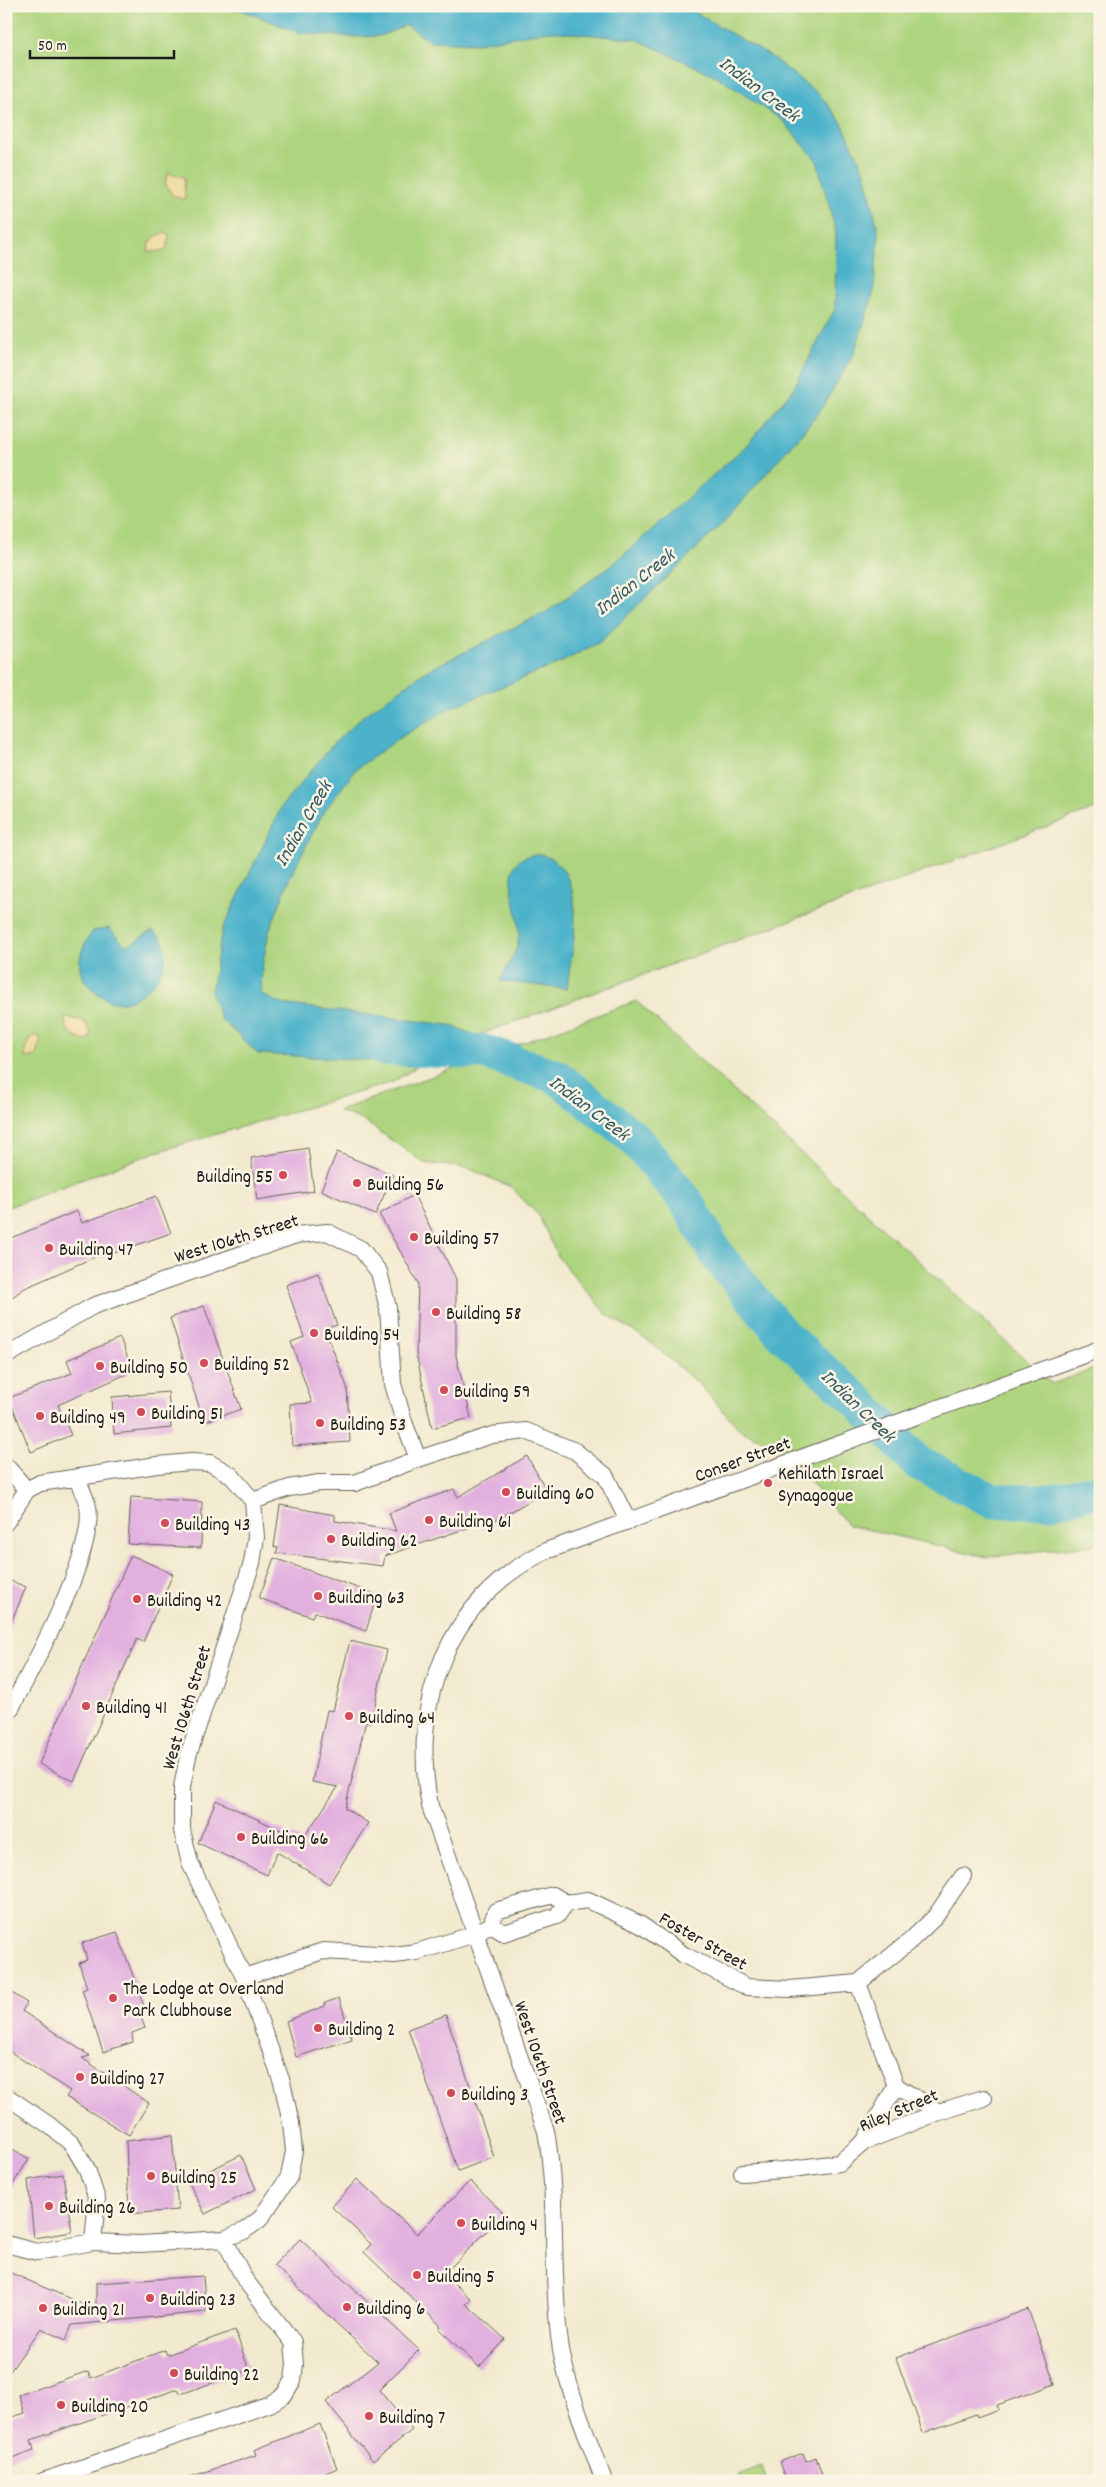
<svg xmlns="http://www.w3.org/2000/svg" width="1106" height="2487" viewBox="0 0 1106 2487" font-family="Dekko,sans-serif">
<rect width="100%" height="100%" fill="#fcf5e5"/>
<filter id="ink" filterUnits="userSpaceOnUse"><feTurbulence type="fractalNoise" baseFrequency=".02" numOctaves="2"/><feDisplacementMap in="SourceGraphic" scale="10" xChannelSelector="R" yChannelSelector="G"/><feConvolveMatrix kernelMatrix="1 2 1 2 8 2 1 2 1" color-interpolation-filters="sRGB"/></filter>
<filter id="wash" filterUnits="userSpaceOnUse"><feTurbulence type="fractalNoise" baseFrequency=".0096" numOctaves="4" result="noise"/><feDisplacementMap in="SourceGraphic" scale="20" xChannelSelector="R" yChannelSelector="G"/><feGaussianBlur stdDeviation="1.12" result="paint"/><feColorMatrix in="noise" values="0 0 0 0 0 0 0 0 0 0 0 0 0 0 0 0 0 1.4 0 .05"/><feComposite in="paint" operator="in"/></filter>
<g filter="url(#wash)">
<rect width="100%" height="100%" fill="#f2eacf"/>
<path fill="#add47e" stroke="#64784d" d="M 6,6 L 1100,6 L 1100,807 L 449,1046 L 393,1082 L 153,1153 L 6,1208 Z
M 636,1001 L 1052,1384 L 1100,1367 L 1100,1544 L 987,1557 L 848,1525 L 780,1447 L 740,1430 L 701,1386 L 650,1342 L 606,1314 L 558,1257 L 539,1216 L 511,1187 L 467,1168 L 424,1163 L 363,1120 L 338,1111 Z
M 762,2466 L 767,2481 L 740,2481 L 738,2475 Z"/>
<path fill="#eeda9e" stroke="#857b5d" d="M 168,173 L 184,177 L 185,200 L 172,195 L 165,183 Z
M 166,232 L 169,236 L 167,248 L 164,251 L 148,252 C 148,240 156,235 166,232 Z
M 65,1017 L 84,1021 L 91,1033 L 90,1038 L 84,1041 C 73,1037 64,1030 65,1017 Z
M 37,1035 L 41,1040 L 37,1056 L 25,1058 L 25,1049 L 30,1038 Z"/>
<path fill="#4bb2ca" stroke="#346773" d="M 231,6 L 686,7 L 770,56 L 820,95 L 842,123 L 865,172 L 879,235 L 873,295 L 853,356 L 818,414 L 726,520 L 600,642 L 562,662 L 450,708 L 401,737 L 356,769 L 323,813 L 290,877 L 269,932 L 262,967 L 261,994 L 281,1004 L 449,1025 L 478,1036 L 449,1047 L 368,1060 L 258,1054 L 220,1018 L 211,993 L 222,930 L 282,806 L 333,744 L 363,716 L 428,670 L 548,611 L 612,565 L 745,447 L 793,389 L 835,309 L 836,232 L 817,161 L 782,120 L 716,76 L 636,39 L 549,31 L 477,43 L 429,41 L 407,25 L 380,36 L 353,37 L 300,33 Z
M 541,854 C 545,856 551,858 555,861 C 588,890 571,952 567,989 L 500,981 C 507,966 518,953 519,935 C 521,907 490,856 541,854 Z
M 109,928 L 126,945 C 138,943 142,934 153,931 C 184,953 152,997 123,1002 C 114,1004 108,1000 101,996 C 73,977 75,956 93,931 Z"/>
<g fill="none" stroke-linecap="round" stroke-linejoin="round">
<path stroke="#4bb2ca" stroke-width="35" d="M 382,1048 L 485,1052 L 557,1077 L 633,1137 L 686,1201 L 717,1255 L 783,1335 L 856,1399 L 918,1463 L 993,1501 L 1052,1501 L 1100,1490"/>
</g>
<g id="blocks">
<path fill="#e2b0df" d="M 308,1148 L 314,1191 L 257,1200 L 251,1158 Z
M 337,1152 L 393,1175 L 375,1215 L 321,1190 Z
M 414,1195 L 456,1279 L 456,1356 L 471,1418 L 432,1428 L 416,1353 L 418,1283 L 379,1214 Z
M 156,1196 L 171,1233 L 102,1257 L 101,1254 L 23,1289 L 6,1302 L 6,1240 L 77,1211 L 82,1223 Z
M 318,1273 L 337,1325 L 325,1329 L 347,1387 L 350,1442 L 292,1446 L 290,1404 L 312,1403 L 291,1342 L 304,1337 L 286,1285 Z
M 204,1306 L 241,1409 L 204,1422 L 170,1318 Z
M 120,1338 L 133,1371 L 58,1405 L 71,1435 L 31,1452 L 9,1398 L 72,1373 L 67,1360 Z
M 168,1392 L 171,1428 L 114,1434 L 112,1397 Z
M 527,1456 L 547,1491 L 484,1527 L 482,1523 L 385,1556 L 383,1566 L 276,1553 L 278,1548 L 274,1547 L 280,1505 L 335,1515 L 335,1521 L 396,1531 L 389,1513 L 454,1489 L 458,1497 Z
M 131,1497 L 202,1502 L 201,1548 L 128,1544 Z
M 131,1555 L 173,1574 L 143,1642 L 137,1639 L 74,1781 L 39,1764 Z
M 274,1558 L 377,1595 L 366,1631 L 315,1612 L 312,1617 L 259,1598 Z
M 6,1579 L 26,1587 L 6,1634 Z
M 350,1641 L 387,1650 L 371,1723 L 366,1721 L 345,1808 L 368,1823 L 329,1884 L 277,1852 L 267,1875 L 198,1843 L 216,1800 L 302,1840 L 338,1787 L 312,1782 L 327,1710 L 333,1711 Z
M 117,1932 L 144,2006 L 138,2009 L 145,2028 L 132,2033 L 133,2042 L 103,2052 L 82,1990 L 87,1988 L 79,1963 L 87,1960 L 82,1943 Z
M 6,1989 L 27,2003 L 22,2011 L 90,2056 L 82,2058 L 149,2103 L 129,2135 L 66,2097 L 70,2091 L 6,2049 Z
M 339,1998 L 352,2039 L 296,2057 L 286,2021 L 325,2006 L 325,2003 Z
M 446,2015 L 494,2157 L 458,2171 L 408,2029 Z
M 172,2135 L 178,2210 L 129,2214 L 126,2141 Z
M 6,2145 L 29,2159 L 6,2195 Z
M 241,2155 L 256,2189 L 205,2214 L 188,2181 Z
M 63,2174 L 72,2232 L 34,2238 L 28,2180 Z
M 357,2179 L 417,2234 L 470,2181 L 504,2214 L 444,2274 L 471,2299 L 466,2304 L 505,2339 L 479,2367 L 439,2329 L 441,2326 L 364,2252 L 371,2244 L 332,2207 Z
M 300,2239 L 419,2350 L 379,2390 L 412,2430 L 373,2461 L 326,2402 L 378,2362 L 274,2265 Z
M 11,2273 L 96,2310 L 96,2283 L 203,2276 L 206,2312 L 72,2325 L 66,2340 L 41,2328 L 6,2377 L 6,2283 Z
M 1028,2309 L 1055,2384 L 997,2405 L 999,2409 L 977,2417 L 976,2414 L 923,2433 L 896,2358 Z
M 235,2330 L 249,2370 L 181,2394 L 178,2389 L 31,2440 L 34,2450 L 6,2460 L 6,2419 L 25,2413 L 19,2395 L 88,2371 L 91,2378 L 165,2350 L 167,2355 Z
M 320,2424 L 337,2468 L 308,2481 L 188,2481 L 187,2478 L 256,2455 L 254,2450 Z
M 803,2453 L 806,2461 L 816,2457 L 824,2481 L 786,2481 L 779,2462 Z"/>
</g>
</g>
<g filter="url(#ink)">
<use href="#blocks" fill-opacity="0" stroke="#67645b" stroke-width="1"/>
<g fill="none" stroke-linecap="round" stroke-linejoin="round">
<g stroke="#67645b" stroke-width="18">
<path id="street" d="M 6,1356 L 93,1306 L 296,1235 L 327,1232 L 361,1249 L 379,1272 L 388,1308 L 393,1384 L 404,1422 L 418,1459
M 6,1466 L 27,1490
M 253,1501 L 289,1488 L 319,1483 L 355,1483 L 418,1459 L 492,1435 L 526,1431 L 575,1451 L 605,1475 L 628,1521
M 6,1522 L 27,1490 L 40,1483 L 157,1465 L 191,1462 L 210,1463 L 231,1475 L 253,1501 L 256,1537 L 252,1563 L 188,1756 L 182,1787 L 182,1830 L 190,1863 L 244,1977 L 282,2082 L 291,2123 L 294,2151 L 289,2177 L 260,2219 L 244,2231 L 224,2239 L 140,2244 L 93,2242 L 37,2252 L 6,2244
M 6,1712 L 11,1708 C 33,1667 96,1551 88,1507 C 86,1497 80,1487 77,1478
M 491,1925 L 504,1933 L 557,1916 L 566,1903
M 244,1977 L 323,1951 L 394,1955 L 417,1952 L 475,1934 L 491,1925 L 496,1911 L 553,1895 L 566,1903 L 588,1900 L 641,1925 L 684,1955 L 747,1987 L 790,1989 L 858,1983 L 910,1941 L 935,1917 L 963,1876
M 858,1983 L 896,2086 L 939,2112
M 6,2096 L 49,2125 L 72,2144 L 87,2169 L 97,2199 L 93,2242
M 864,2142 L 896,2086
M 742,2173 L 784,2170 L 839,2163 L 864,2142 L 939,2112 L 984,2098
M 43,2481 L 270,2404 L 284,2395 L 293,2380 L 295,2364 L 293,2342 L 245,2280 L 224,2239
M 604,2481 C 587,2434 565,2386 559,2336 C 551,2267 558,2200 546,2131 L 430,1806 C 409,1702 448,1599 546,1551 L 1100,1349"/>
</g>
<use href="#street" stroke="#fff" stroke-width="16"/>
</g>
</g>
<g fill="#d1495b" stroke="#fcf5e5" stroke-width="2">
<circle cx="283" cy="1175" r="5"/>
<circle cx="357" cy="1183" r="5"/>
<circle cx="414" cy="1237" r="5"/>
<circle cx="49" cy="1248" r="5"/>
<circle cx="436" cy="1312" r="5"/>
<circle cx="314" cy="1333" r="5"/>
<circle cx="204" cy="1363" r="5"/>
<circle cx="100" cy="1366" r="5"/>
<circle cx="444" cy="1390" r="5"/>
<circle cx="141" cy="1412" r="5"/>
<circle cx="40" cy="1416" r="5"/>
<circle cx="320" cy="1423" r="5"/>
<circle cx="768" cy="1483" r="5"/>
<circle cx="506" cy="1492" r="5"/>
<circle cx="429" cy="1520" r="5"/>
<circle cx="165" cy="1523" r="5"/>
<circle cx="331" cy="1539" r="5"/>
<circle cx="318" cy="1596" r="5"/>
<circle cx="137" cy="1599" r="5"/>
<circle cx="86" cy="1706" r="5"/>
<circle cx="349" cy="1716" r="5"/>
<circle cx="241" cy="1837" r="5"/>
<circle cx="113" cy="1998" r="5"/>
<circle cx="318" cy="2028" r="5"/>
<circle cx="80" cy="2077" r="5"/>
<circle cx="451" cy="2093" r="5"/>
<circle cx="151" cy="2176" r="5"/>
<circle cx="49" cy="2206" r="5"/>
<circle cx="461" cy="2223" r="5"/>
<circle cx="417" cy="2275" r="5"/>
<circle cx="150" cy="2298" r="5"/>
<circle cx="347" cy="2307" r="5"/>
<circle cx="43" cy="2308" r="5"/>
<circle cx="174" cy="2373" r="5"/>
<circle cx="61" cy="2405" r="5"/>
<circle cx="369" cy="2416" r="5"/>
</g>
<g text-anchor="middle" stroke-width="5" stroke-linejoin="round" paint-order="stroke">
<g font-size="19" fill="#1c1c1c" stroke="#fcf5e5" text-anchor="start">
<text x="273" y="1182" text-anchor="end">Building 55</text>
<text x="367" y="1190">Building 56</text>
<text x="424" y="1244">Building 57</text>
<text x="59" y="1255">Building 47</text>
<text x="446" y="1319">Building 58</text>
<text x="324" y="1340">Building 54</text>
<text x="214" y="1370">Building 52</text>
<text x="110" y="1373">Building 50</text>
<text x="454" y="1397">Building 59</text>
<text x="151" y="1419">Building 51</text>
<text x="50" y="1423">Building 49</text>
<text x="330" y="1430">Building 53</text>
<text x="778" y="1479">Kehilath Israel<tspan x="778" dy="22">Synagogue</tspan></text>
<text x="516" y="1499">Building 60</text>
<text x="439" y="1527">Building 61</text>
<text x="175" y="1530">Building 43</text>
<text x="341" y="1546">Building 62</text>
<text x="328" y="1603">Building 63</text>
<text x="147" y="1606">Building 42</text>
<text x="96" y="1713">Building 41</text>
<text x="359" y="1723">Building 64</text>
<text x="251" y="1844">Building 66</text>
<text x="123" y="1994">The Lodge at Overland<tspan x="123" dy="22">Park Clubhouse</tspan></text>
<text x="328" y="2035">Building 2</text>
<text x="90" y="2084">Building 27</text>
<text x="461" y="2100">Building 3</text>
<text x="161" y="2183">Building 25</text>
<text x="59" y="2213">Building 26</text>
<text x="471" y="2230">Building 4</text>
<text x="427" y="2282">Building 5</text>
<text x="160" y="2305">Building 23</text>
<text x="357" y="2314">Building 6</text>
<text x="53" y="2315">Building 21</text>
<text x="184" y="2380">Building 22</text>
<text x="71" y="2412">Building 20</text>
<text x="379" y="2423">Building 7</text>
</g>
<g font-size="19" fill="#1c1c1c" stroke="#fcf5e5">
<text transform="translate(236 1237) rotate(-17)" y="7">West 106th Street</text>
<text transform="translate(742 1458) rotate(-20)" y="7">Conser Street</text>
<text transform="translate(185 1707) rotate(-73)" y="7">West 106th Street</text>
<text transform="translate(704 1940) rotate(30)" y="7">Foster Street</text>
<text transform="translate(542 2062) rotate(71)" y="7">West 106th Street</text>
<text transform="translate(898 2109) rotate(-23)" y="7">Riley Street</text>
</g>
<g font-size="20" font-style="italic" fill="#2f5862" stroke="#fcf5e5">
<text transform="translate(760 88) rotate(37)" y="7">Indian Creek</text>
<text transform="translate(634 581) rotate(-38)" y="7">Indian Creek</text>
<text transform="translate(302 823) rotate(-60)" y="7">Indian Creek</text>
<text transform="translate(590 1107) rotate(37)" y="7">Indian Creek</text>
<text transform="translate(859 1405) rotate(44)" y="7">Indian Creek</text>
</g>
</g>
<rect width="1106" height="2487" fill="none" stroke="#fcf5e5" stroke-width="25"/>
<path d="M30 50v8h144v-8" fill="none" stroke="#1c1c1c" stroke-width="2.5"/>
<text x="38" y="50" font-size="15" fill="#1c1c1c" stroke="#fcf5e5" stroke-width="4" paint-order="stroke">50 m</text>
</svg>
